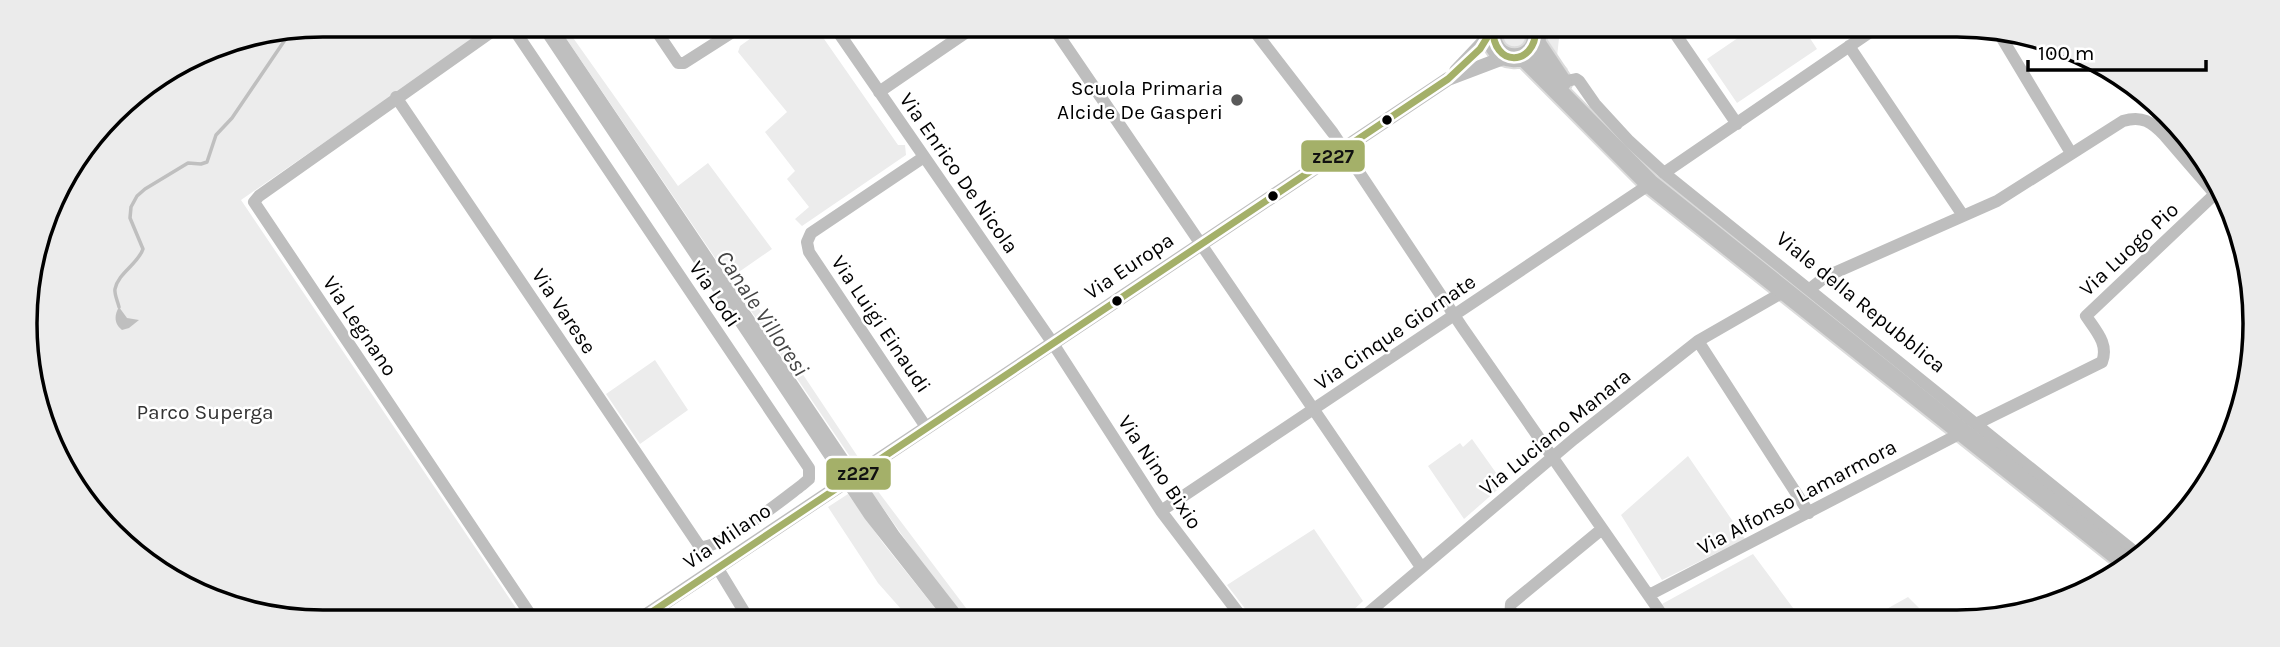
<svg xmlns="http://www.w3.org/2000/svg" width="2280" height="647" viewBox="0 0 2280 647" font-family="Karla,sans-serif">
<rect width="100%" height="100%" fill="#fff"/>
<path fill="#ececec" d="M 324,25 L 494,25 L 241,200 L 522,617 L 266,617 L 174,582 L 87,506 L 40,419 L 25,304 L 55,192 L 126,99 L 209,47 Z
M 557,25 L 564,25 L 678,186 L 708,163 L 772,249 L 736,274 L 858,457 L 853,461 Z
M 768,26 L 815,26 L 898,145 L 905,145 L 906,155 L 802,226 L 795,219 L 809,207 L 787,179 L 795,171 L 765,132 L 787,112 L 738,52 L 740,46 Z
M 1503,28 L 1527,29 L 1528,40 L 1522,47 L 1509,47 L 1503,41 Z
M 1549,29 L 1560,29 L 1557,57 L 1568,69 L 1563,75 L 1542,44 Z
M 1751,29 L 1804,29 L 1817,49 L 1737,103 L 1707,59 Z
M 655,360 L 688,410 L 640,444 L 606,394 Z
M 1472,439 L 1504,484 L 1464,519 L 1428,466 L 1460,443 L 1463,447 Z
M 1688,456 L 1745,539 L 1662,580 L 1621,515 Z
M 871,482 L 966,608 L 976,618 L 966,618 L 924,566 L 866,484 Z
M 848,494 L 883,543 L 943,618 L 909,618 L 878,583 L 828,507 Z
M 1314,529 L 1363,601 L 1344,619 L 1253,619 L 1227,585 Z
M 1753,554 L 1802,620 L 1673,619 L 1662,604 Z
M 1908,597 L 1931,620 L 1867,620 Z"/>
<path fill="#bfbfbf" d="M 535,25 L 557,25 L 899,532 L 966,618 L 943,618 L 865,519 Z
M 119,307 L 127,318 L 139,320 L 129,328 L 122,330 C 114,324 114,315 119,307 Z"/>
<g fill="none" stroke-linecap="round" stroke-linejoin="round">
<path stroke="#bfbfbf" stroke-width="3.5" d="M 119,307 C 118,302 114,294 115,289 C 118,273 138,264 143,249 L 130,218 L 131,207 L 137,196 L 145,189 L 188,163 L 201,164 L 207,162 L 216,135 L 232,118 L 291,31"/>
<g stroke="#dbdbdb" stroke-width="23">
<path id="primary" d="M 1493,28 C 1484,66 1543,69 1536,29
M 1536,43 L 1562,82
M 1524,57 L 1650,184 L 2129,565"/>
</g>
<path stroke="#bebebe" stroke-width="12" d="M 501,25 L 259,196 L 254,202 L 532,617
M 653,26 L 678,63 L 684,63 L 742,26
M 834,26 L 1052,342 L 1161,511 L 1243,619
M 1053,27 L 1421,567
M 1252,28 L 1333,133 L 1462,327 L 1665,619
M 1672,29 L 1737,124
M 1997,30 L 2071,153
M 1849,46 L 1962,214
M 1562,82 L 1576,79 L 1579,81 L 1595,104 L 1629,141 L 1664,173 L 2141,557
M 879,92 L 974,27
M 396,97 L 700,547 C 723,548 782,500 802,485 L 809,479 L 809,468 L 511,25
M 2176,128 L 2165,136 L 2215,194 L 2221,198
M 924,157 L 811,233 L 807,242 L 809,252 L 926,427
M 1664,173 L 1873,30
M 1810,289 L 1825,277 L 1997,201 L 2123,121 C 2142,115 2152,122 2165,136
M 1698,341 L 1809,513
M 1976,424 L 2102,362 C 2109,344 2096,331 2086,316 L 2215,194
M 1161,511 L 1650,184
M 717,567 L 748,618
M 1649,595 L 1963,432
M 1361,619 L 1574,439 L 1698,341 L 1785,291
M 1510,619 L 1511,604 L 1602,529"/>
<path stroke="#bebebe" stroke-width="14" d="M 1456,71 L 1492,33
M 642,618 L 1448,79 L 1506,57"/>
<use href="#primary" stroke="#bebebe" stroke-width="19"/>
<g stroke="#fff" stroke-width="12">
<path id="bus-1" d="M 1493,28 C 1492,67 1535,68 1536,29
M 643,618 L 1448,79 L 1480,49 L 1493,28"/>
</g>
<use href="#bus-1" stroke="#a4b069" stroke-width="7"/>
</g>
<circle fill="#595959" stroke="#fff" stroke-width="2.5" cx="1237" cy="100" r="7"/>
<g fill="#000" stroke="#fff" stroke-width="2.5">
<circle cx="1387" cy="120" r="6"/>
<circle cx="1273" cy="196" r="6"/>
<circle cx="1117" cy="301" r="6"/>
</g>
<g text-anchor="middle" stroke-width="5" stroke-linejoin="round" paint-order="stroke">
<g font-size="21" fill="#000" stroke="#fff" text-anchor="end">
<text x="1223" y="95">Scuola Primaria<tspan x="1223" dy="24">Alcide De Gasperi</tspan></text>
</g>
<g font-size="21" fill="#000" stroke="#fff">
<text transform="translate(959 173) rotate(55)" y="7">Via Enrico De Nicola</text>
<text transform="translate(2129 249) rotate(-43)" y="7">Via Luogo Pio</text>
<text transform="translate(1129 266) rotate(-34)" y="7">Via Europa</text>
<text transform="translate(715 294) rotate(56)" y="7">Via Lodi</text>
<text transform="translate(1861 302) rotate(39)" y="7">Viale della Repubblica</text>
<text transform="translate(564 311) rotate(56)" y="7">Via Varese</text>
<text transform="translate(881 324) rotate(56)" y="7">Via Luigi Einaudi</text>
<text transform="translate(360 326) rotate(56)" y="7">Via Legnano</text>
<text transform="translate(1395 332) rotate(-34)" y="7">Via Cinque Giornate</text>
<text transform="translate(1555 432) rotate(-39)" y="7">Via Luciano Manara</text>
<text transform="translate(1160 472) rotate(56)" y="7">Via Nino Bixio</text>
<text transform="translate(1797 497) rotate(-28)" y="7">Via Alfonso Lamarmora</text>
<text transform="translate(727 536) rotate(-34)" y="7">Via Milano</text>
</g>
<g font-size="21" fill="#333" stroke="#fff">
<text x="205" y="419">Parco Superga</text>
</g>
<g font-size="23" font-style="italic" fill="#444" stroke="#fff">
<text transform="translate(763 313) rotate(56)" y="8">Canale Villoresi</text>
</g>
</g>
<path d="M0 0H2280V647H0ZM323 37H1957A286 286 0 0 1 2243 323V324A286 286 0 0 1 1957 610H323A286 286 0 0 1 37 324V323A286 286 0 0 1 323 37Z" fill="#ebebeb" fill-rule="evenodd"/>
<path fill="none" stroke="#000" stroke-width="3.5" d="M323 37H1957A286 286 0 0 1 2243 323V324A286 286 0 0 1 1957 610H323A286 286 0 0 1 37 324V323A286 286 0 0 1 323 37Z"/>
<g stroke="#fff" stroke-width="2.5">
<rect x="1300" y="139" width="66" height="34" rx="7" fill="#a4b069"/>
<rect x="825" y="457" width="67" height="34" rx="7" fill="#a4b069"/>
</g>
<g font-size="19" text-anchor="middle" font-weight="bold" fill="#111">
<text x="1333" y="163">z227</text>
<text x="858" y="480">z227</text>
</g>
<path d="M2028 60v10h178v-10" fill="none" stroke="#000000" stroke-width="3.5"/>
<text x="2038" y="60" font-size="21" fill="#000000" stroke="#ffffff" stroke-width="5" paint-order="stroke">100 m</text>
</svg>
